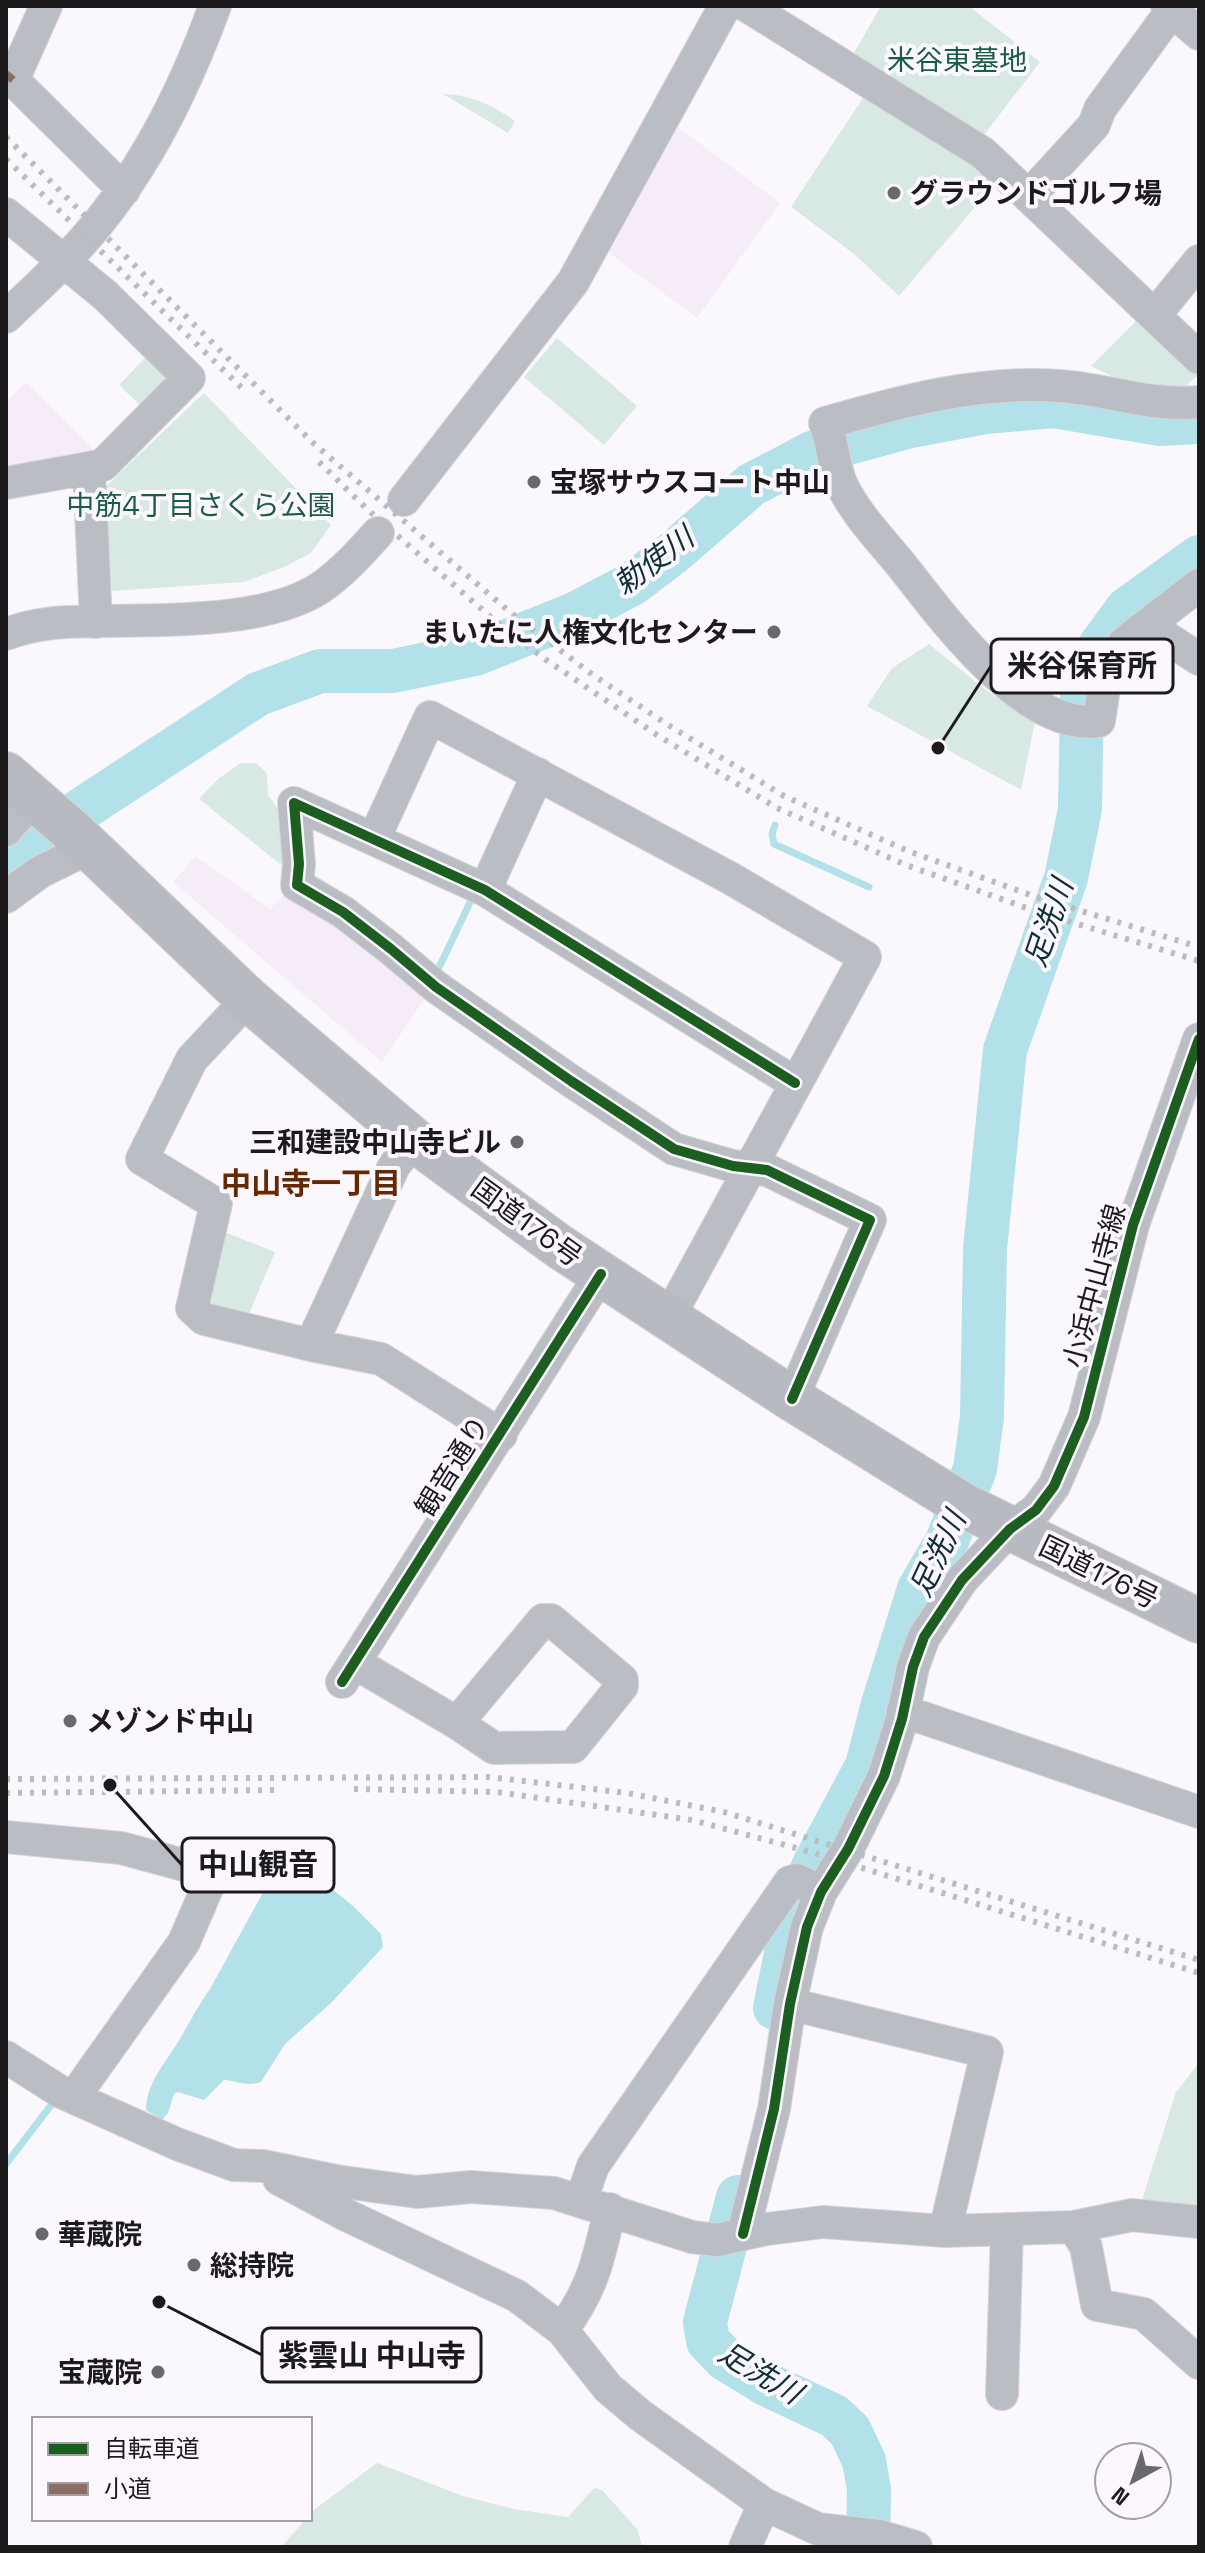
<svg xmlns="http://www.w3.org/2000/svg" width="1205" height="2553" viewBox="0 0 1205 2553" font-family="'Space Grotesk','Noto Sans JP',sans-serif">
<rect width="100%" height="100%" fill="#fbf8fd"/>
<path fill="#f6ecf8" d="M 678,127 L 780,203 L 697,318 L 609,253 Z
M 26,382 L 97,453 L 6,471 L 6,402 Z
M 196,856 L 270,909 L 287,891 L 344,921 L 425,998 L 382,1062 L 173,882 Z"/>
<path fill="#d7e9e2" d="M 881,6 L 969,6 L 1040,62 L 980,140 L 909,87 L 854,53 Z
M 867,92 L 999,179 L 899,296 L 854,254 L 791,207 Z
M 443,94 C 472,95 492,105 515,121 L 508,133 Z
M 1139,318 L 1198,375 L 1180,392 L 1120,380 L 1091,366 Z
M 557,338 L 637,406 L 604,445 L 524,377 Z
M 147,356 L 165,373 L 166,384 L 143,408 L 119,385 Z
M 204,393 L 331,525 L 311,553 L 284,567 L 244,582 L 112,591 L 105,487 Z
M 929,644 L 987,691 L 1035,722 L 1021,790 L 867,706 L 892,668 Z
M 241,763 L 256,763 L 267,773 L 268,795 L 283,816 L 285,868 L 199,799 L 218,779 Z
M 222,1231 L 275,1252 L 247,1319 L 221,1313 L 207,1297 Z
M 1199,2063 L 1199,2210 L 1141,2203 L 1176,2092 Z
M 377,2463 L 463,2496 L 514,2509 L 568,2517 L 594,2488 L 602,2490 L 638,2530 L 642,2547 L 281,2547 L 306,2519 L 310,2519 L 311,2512 Z"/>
<path fill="#b2e1e9" d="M 284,1861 L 301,1864 L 353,1906 L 381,1934 L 383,1947 L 332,2002 L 285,2044 L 261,2082 C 245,2087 240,2081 224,2080 L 204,2100 L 178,2092 L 174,2094 L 168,2113 L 162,2120 L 146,2110 C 147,2080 167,2062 181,2037 C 191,2020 199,2004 210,1989 L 277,1867 Z"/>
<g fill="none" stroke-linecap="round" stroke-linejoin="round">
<path stroke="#b2e1e9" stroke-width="7" d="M 775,825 L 772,834 L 774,844 L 869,887
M 437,972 L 474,894
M 6,2164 L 55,2100"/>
<path stroke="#b2e1e9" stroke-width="44" d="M 6,862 L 18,851 L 258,694 L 320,671 L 393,671 L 475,654 L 575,614 L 632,584 L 673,553 L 751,485 L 812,453 L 910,426 L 985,412 L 1054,406 L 1160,424 L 1199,422
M 775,2008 L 795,1909 L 814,1865 L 867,1766 L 883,1704 L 919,1589 L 947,1541 L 975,1469 L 982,1417 L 985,1249 L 1005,1050 L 1066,878 L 1080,809 L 1082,697 L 1100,646 L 1127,609 L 1199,557
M 738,2197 L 705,2322 L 708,2341 L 725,2359 L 766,2384 L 834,2416 L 850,2431 L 864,2461 L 869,2489 L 868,2547"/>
<g stroke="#d7d5d8" stroke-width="34">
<path id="minor" d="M 46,6 L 13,80 L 124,190
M 747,6 L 983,153 L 1199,358
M 1167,6 L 1199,34
M 1029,196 L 1094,125 L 1100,109 L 1175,6
M 6,214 L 105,295 L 189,378 L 103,465 L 89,468 L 96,622
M 1155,315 L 1199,261
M 6,317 C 28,296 51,275 72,253 C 139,182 182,96 215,6
M 1199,402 C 1152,407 1106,389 1060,386 C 979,380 902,401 825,423 C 833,442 833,464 841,483 C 855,514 882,541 903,567 C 943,618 1026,732 1099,721 L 1105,682 L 1124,643 L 1199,585
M 6,483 L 89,468
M 404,500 L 573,282 L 725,6
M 1147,625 L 1199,659
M 6,634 C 41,621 67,622 103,621 C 166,620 266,623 320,588 C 342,573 360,553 378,533
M 6,830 L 34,798
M 374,839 L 430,717 L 730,878 L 865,957 L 668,1319
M 485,890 L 538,774
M 6,897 L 40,872 L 89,848
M 248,999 L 192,1059 L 142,1159 L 216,1204 L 192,1308 L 204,1319 L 311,1345 L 381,1359 L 501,1435
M 311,1345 L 394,1166 L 414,1140
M 792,1399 L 870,1220 L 767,1170 L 733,1166 L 674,1149 L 571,1081 L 436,987 L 391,949 L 343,912 L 297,885 L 299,864 L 294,803 L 485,890 L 795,1083
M 355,1663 L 457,1723 L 543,1620 L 551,1620 L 622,1680 L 622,1686 L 573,1747 L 494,1748 L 457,1723
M 342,1682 L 601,1274
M 903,1711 L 1199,1812
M 6,1837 L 121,1848 L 210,1872 L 208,1886 L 184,1942 L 74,2097
M 790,2004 L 987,2052 L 945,2231
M 6,2057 L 61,2092 L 177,2144 L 234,2165 L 263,2166 L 336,2181 L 417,2192 L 471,2187 L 554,2193 L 692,2237 L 717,2240 L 767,2229 L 823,2222 L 945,2231 L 1074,2227 L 1132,2215 L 1199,2222
M 279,2179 L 344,2214 L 517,2296 L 562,2330
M 581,2201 L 593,2166 L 790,1882 L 797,1880 L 821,1892
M 610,2209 C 599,2258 593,2289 562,2330 L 608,2388 L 640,2415 L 764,2504 L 818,2529 L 879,2536 L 916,2547
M 1074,2227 L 1086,2247 L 1097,2305 L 1144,2314 L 1199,2363
M 743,2234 L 774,2109 L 790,2004 L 807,1927 L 821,1892 L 848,1849 L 884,1776 L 902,1719 L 913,1667 L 924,1637 L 962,1580 L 1010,1529 L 1036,1510 L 1054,1486 L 1084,1417 L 1133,1225 L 1199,1039
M 1002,2394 L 1007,2229
M 745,2547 L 764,2504"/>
</g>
<g stroke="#d7d5d8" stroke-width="46">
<path id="highway" d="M 6,774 L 74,833 L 248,999 L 414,1140 L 560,1247 L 792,1399 L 963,1505 L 1199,1621"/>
</g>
<use href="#minor" stroke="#babdc4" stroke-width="32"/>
<use href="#highway" stroke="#b8bac2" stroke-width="44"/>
<path stroke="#babcc0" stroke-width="6" stroke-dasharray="4 8" stroke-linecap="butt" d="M 6,137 L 312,442 L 511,613 L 593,675 L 665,723 L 784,796 L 908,851 L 1042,899 L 1199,947
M 6,159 L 247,393
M 319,462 L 367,509 L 494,620 L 545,659 L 657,735 L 777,808 L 906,865 L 1038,912 L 1199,961
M 6,1779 L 489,1777 L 627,1793 L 724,1812 L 1199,1960
M 354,1789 L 497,1792 L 692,1820 L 811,1852 L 1199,1973
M 6,1793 L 278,1790"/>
<path stroke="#8d6e63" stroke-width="8" stroke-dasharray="16 8" stroke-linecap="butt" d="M 6,74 L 13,80"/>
<g stroke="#fcf7fe" stroke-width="15">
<path id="cycleway" d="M 792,1399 L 870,1220 L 767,1170 L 733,1166 L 674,1149 L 571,1081 L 436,987 L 391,949 L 343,912 L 297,885 L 299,864 L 294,803 L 485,890 L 795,1083
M 342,1682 L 601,1274
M 743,2234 L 774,2109 L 790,2004 L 807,1927 L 821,1892 L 848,1849 L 884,1776 L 902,1719 L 913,1667 L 924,1637 L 962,1580 L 1010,1529 L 1036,1510 L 1054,1486 L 1084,1417 L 1133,1225 L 1199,1039"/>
</g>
<use href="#cycleway" stroke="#1b5e20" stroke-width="10"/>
</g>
<g fill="#6b686c" stroke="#fcf7fe" stroke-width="3">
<circle cx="894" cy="193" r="8"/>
<circle cx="534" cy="482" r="8"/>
<circle cx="774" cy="632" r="8"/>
<circle cx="517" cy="1142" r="8"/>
<circle cx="70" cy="1721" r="8"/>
<circle cx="42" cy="2234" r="8"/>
<circle cx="194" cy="2265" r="8"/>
<circle cx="158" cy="2372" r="8"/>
</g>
<g text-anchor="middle" stroke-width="8" stroke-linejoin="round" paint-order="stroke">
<g font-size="28" fill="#185d44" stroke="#fcf7fe">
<text x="957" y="70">米谷東墓地</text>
<text x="201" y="515">中筋4丁目さくら公園</text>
</g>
<g font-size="28" font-weight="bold" fill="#1d1a1e" stroke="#fcf7fe" text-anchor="start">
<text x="910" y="203">グラウンドゴルフ場</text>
<text x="550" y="492">宝塚サウスコート中山</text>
<text x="758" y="642" text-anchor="end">まいたに人権文化センター</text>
<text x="501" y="1152" text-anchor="end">三和建設中山寺ビル</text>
<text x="86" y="1731">メゾンド中山</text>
<text x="58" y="2244">華蔵院</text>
<text x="210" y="2275">総持院</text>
<text x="142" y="2382" text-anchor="end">宝蔵院</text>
</g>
<g font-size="28" fill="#1d1a1e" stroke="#fcf7fe">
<text transform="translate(527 1222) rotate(36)" y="10">国道176号</text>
<text transform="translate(1094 1286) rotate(-75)" y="10">小浜中山寺線</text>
<text transform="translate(452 1466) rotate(-58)" y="10">観音通り</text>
<text transform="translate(1099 1572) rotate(26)" y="10">国道176号</text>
</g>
<g font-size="30" font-style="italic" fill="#0e3035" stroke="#fcf7fe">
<text transform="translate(654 561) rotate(-37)" y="10">勅使川</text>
<text transform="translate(1049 923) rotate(-71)" y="10">足洗川</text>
<text transform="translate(938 1554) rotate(-65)" y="10">足洗川</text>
<text transform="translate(760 2373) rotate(31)" y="10">足洗川</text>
</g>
<g font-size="30" font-weight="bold" fill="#652800" stroke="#fcf7fe">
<text x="311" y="1194">中山寺一丁目</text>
</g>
</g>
<path fill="none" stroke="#1d1a1e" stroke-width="3" d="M938 748L991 666M110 1785L182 1865M159 2302L262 2355"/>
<g fill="#1d1a1e" stroke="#fcf7fe" stroke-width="3">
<circle cx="938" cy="748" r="8"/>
<circle cx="110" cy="1785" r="8"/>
<circle cx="159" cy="2302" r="8"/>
</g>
<g fill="#fcf7fe" stroke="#1d1a1e" stroke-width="3">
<rect x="991" y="639" width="182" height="54" rx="8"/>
<rect x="182" y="1838" width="152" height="54" rx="8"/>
<rect x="262" y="2328" width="219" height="54" rx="8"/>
</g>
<g font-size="30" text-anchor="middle" font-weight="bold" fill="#1d1a1e">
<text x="1082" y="676">米谷保育所</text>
<text x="258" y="1875">中山観音</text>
<text x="372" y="2366">紫雲山 中山寺</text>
</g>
<rect width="1205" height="2553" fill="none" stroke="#1d1a1e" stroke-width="16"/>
<rect x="32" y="2417" width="280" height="104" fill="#fcf7fe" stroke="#a39fa4" stroke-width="2"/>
<rect x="48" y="2443" width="40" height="12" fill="#1b5e20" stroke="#a39fa4" stroke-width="2"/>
<text x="104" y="2457" font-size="24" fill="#1d1a1e">自転車道</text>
<rect x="48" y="2483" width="40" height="12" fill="#8d6e63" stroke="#a39fa4" stroke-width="2"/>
<text x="104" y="2497" font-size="24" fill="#1d1a1e">小道</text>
<g transform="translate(1133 2481) rotate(220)"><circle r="38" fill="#fcf7fe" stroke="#a39fa4" stroke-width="2"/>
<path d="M0-6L14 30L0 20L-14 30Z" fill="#6b686c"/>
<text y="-12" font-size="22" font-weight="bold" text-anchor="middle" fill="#1d1a1e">N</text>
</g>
</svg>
